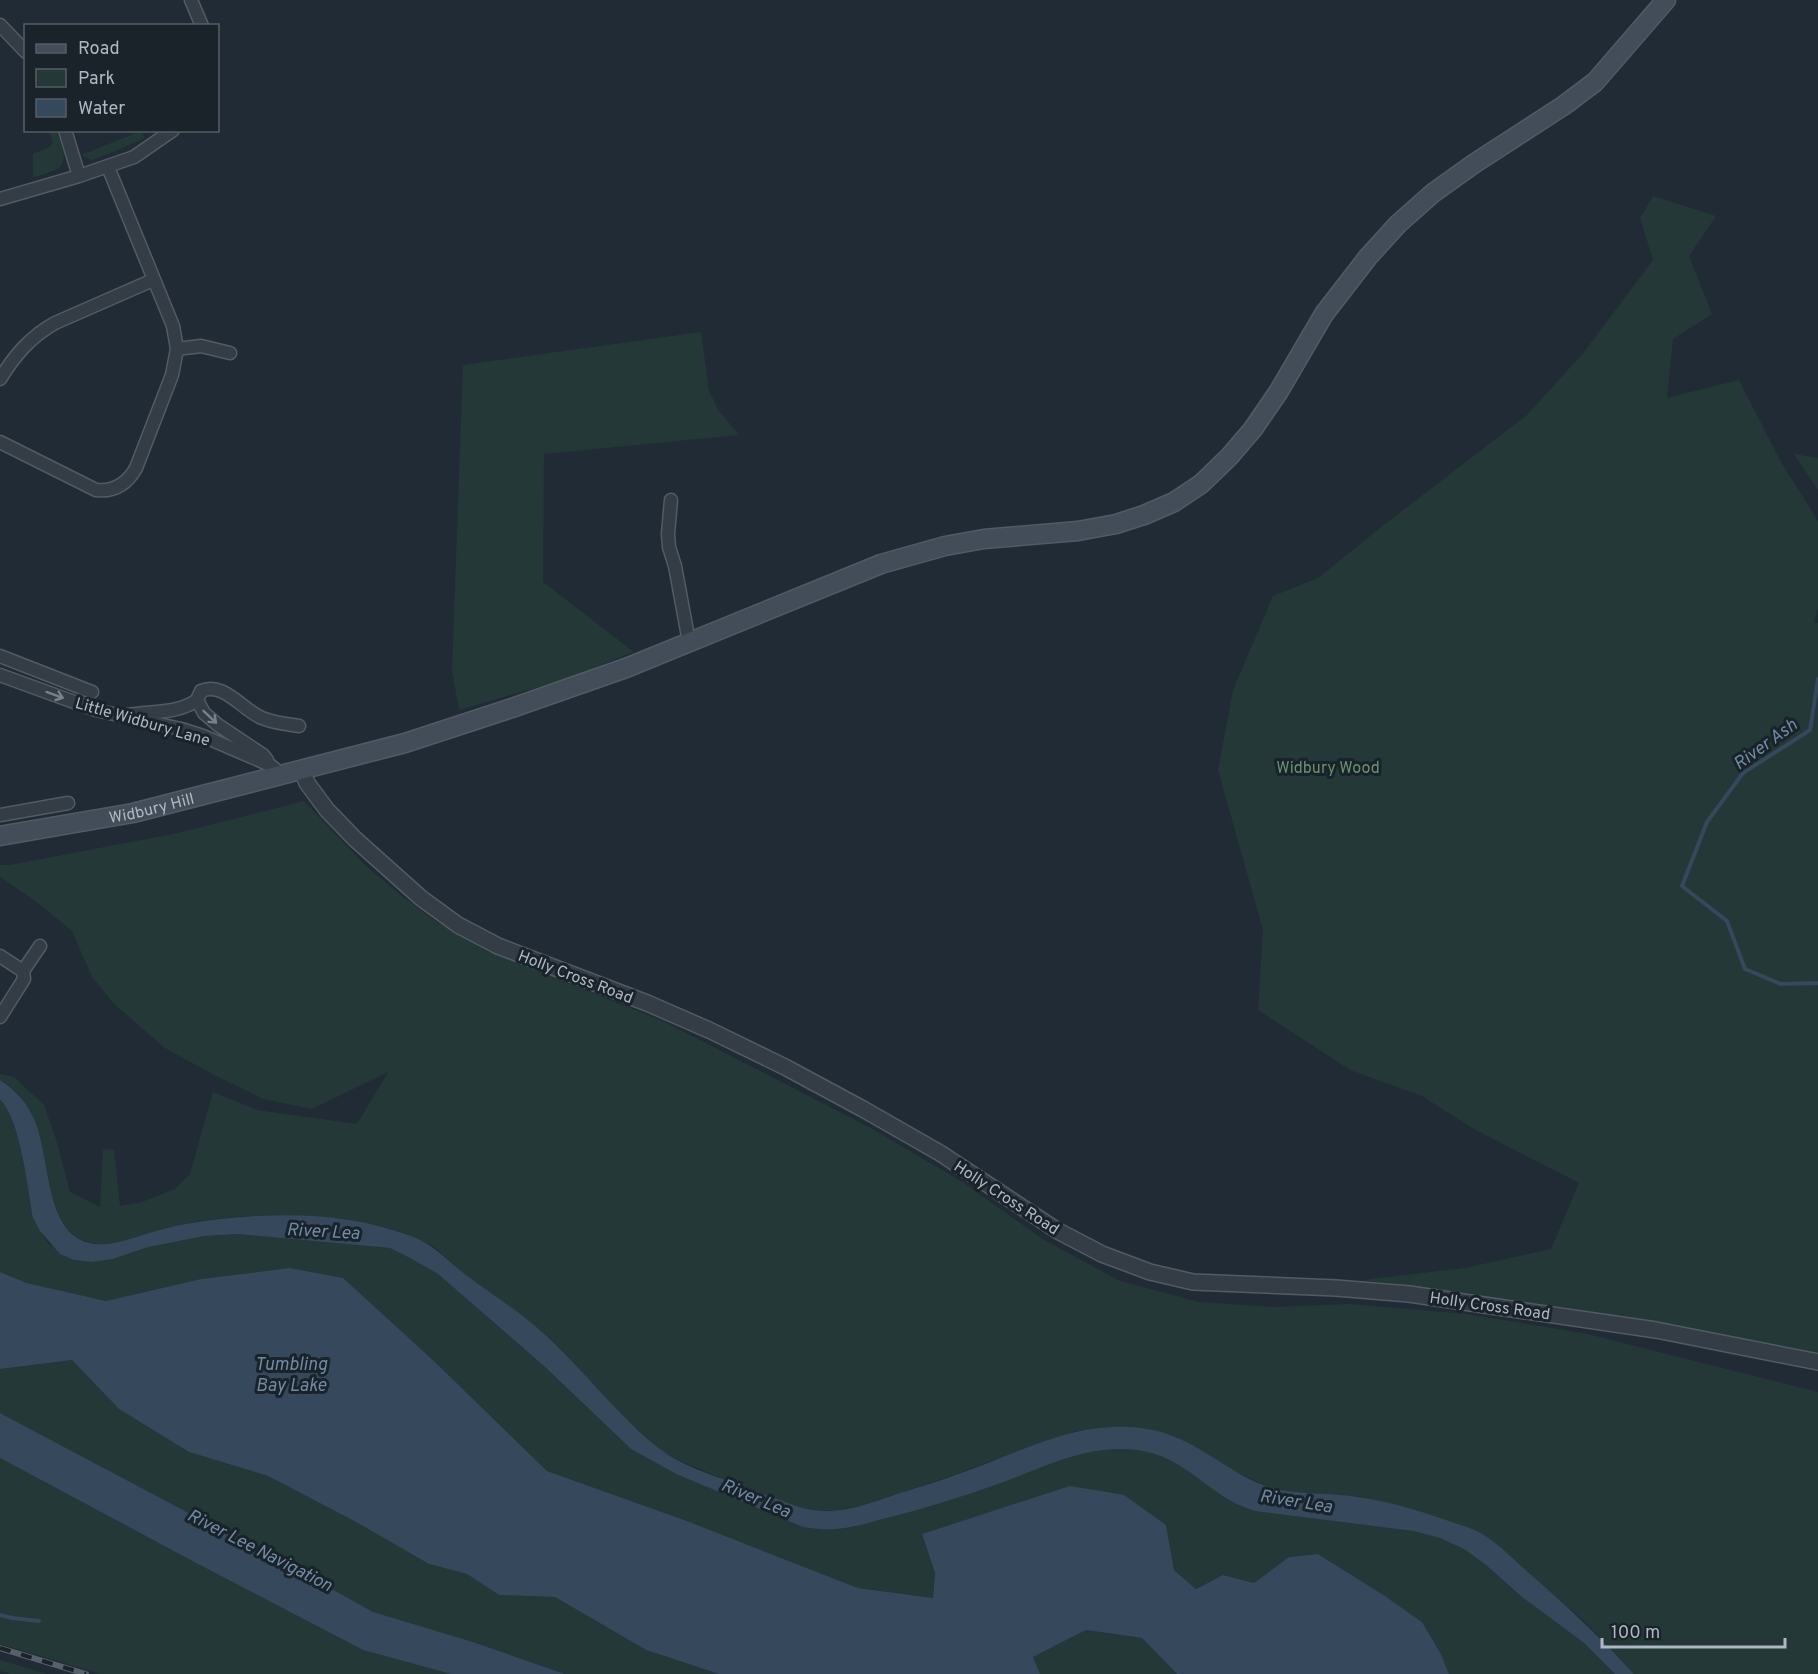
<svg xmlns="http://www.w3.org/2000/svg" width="1818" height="1674" viewBox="0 0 1818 1674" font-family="Overpass,sans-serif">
<rect width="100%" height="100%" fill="#212b35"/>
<path fill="#243837" d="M 48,131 L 57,131 C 68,165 69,168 33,177 L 33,154 L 50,147 L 53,142 Z
M 141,131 L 145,138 L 113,152 L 92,160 L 81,155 Z
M 1653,196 L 1716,216 L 1689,256 L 1712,314 L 1673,339 L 1667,398 L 1739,380 L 1781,462 L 1818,521 L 1818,607 L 1814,623 L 1818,623 L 1818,1355 L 1517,1302 L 1362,1280 L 1465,1268 L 1551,1249 L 1579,1183 L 1474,1129 L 1422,1096 L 1350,1070 L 1258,1010 L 1263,930 L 1218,770 L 1233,690 L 1273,596 L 1318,578 L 1385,524 L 1527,415 L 1584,352 L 1653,260 L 1640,218 Z
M 701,332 L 709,391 L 719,411 L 739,435 L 544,454 L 543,582 L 634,652 L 563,680 L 459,710 L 452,670 L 463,365 Z
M 1794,454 L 1818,458 L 1818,490 Z
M 304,801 L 365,865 L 403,897 L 437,922 L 485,950 L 665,1022 L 869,1127 L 964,1183 L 1044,1240 L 1120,1281 L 1199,1302 L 1274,1307 L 1350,1304 L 1466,1314 L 1588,1334 L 1818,1392 L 1818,1674 L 1634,1674 L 1584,1621 L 1510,1557 L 1409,1508 L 1363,1497 L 1295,1492 L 1268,1487 L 1148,1429 L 1124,1427 L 1104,1428 L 1073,1432 L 1042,1442 L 960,1473 L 867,1504 L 839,1510 L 817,1511 L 800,1507 L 716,1476 L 678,1460 L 662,1451 L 434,1247 C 419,1239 404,1232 388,1228 C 377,1225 364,1224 352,1222 C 306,1216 262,1213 215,1219 C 199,1221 182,1224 166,1228 C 141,1234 107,1252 82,1240 C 33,1218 62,1113 0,1080 L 0,1074 L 14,1077 L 44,1105 L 57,1142 L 70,1192 L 100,1207 L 103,1149 L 114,1150 L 120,1206 L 142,1202 L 175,1189 L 190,1174 L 213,1092 L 257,1110 L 357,1124 L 388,1072 L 312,1109 L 263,1099 L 216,1076 L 165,1048 L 114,1004 L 92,977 L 72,931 L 34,900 L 0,877 L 0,865 L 10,865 L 178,833 Z
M 0,1100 C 20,1117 28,1190 33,1218 L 40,1231 L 49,1244 L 74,1260 L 93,1262 L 113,1259 L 148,1247 L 205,1236 L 237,1234 L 390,1248 L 412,1259 L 438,1274 L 545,1367 L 631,1449 L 676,1474 L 803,1527 C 833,1533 854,1527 883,1519 C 923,1509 962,1497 1001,1483 C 1047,1466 1092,1442 1142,1451 C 1182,1457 1201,1485 1233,1502 C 1240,1506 1247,1508 1254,1511 L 1413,1531 L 1440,1538 L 1464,1549 L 1486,1565 L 1522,1597 L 1584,1643 L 1615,1674 L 1449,1674 L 1441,1654 L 1422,1622 L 1385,1596 L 1318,1554 L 1289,1557 L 1254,1583 L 1223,1575 L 1196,1589 L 1174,1570 L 1166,1525 L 985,1514 L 922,1534 L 935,1573 L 933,1598 L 858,1588 L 687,1521 L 547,1471 L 436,1363 L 289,1268 L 201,1279 L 106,1301 L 27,1283 L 0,1272 Z
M 72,1360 L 119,1409 L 189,1452 L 268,1476 L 356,1522 L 429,1564 L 467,1574 L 499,1595 L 555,1597 L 646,1650 L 719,1674 L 565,1674 L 473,1642 L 373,1613 L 319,1582 L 0,1413 L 0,1369 Z
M 0,1458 L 198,1564 L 363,1650 L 451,1674 L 101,1674 L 0,1644 Z
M 1086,1630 L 1142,1638 L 1177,1674 L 1040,1674 L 1033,1657 Z
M 0,1660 L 47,1674 L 12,1674 L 0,1671 Z"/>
<path fill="#35485c" d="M 0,1080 C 13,1088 25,1100 32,1115 C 50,1148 44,1220 79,1239 C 104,1253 137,1235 163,1229 C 181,1224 201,1221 220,1219 C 283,1212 351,1213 411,1236 C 433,1244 447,1260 466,1275 C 491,1294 519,1311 543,1333 C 583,1369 618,1416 660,1449 C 682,1466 713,1475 739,1485 C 760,1492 781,1501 803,1508 C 835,1517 867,1504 897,1494 C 918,1487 940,1481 961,1473 C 998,1460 1033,1443 1071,1433 C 1104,1425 1143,1423 1175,1437 C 1208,1450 1235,1476 1269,1487 C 1300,1496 1334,1492 1365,1498 C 1391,1502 1416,1510 1440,1518 C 1452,1522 1465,1526 1477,1531 C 1496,1541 1513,1559 1529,1573 C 1566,1605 1601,1638 1634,1674 L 1615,1674 L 1584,1643 L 1522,1597 L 1486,1565 L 1464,1549 L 1440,1538 L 1413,1531 L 1254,1511 C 1247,1508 1240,1506 1233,1502 C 1201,1485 1182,1458 1142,1451 C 1092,1442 1047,1466 1001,1483 C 962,1497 923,1509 883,1519 C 854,1527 833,1533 803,1527 L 676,1474 L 631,1449 L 545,1367 L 438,1274 L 412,1259 L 390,1248 L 237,1234 L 205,1236 L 148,1247 L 113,1259 L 93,1262 L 74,1260 L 60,1254 L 40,1231 L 33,1218 C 28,1190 20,1117 0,1100 Z
M 289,1268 L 343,1278 L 436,1363 L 547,1471 L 687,1521 L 858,1588 L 933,1598 L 935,1573 L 922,1534 L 1070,1486 L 1124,1495 L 1166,1525 L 1174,1570 L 1196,1589 L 1223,1575 L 1254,1583 L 1289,1557 L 1318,1554 L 1385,1596 L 1422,1622 L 1441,1654 L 1449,1674 L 1177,1674 L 1142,1638 L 1086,1630 L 1033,1657 L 1040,1674 L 719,1674 L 646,1650 L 555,1597 L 499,1595 L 467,1574 L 429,1564 L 356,1522 L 268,1476 L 189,1452 L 119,1409 L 72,1360 L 0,1369 L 0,1272 L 27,1283 L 106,1301 L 201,1279 Z
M 0,1413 L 319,1582 L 373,1612 L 473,1642 L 565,1674 L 451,1674 L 363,1650 L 198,1564 L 0,1458 Z"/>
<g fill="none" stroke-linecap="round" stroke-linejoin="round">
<path stroke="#35485c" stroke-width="4" d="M 1818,679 L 1810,730 L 1743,773 L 1707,822 L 1682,886 L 1727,921 L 1745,969 L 1781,984 L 1818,983
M 0,1615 L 12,1618 L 39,1621"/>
<g stroke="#525b64" stroke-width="15">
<path id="minor" d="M 191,0 L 202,26
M 0,25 L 26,52
M 65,130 L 79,176
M 0,199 L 79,176 L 134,157 L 173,130
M 177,349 L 201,346 L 230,353
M 0,379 C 15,355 30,337 55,323 L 153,280
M 0,442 L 96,490 C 114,492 127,484 136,468 L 172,375 L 177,349 L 173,326 L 108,167
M 671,500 L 668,534 L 669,547 L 675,566 L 689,642
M 0,656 L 92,692
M 0,675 L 96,710 L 181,729 L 203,736 L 270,765 L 282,775
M 197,700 L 201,691 C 224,681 242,710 262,718 C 274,723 287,724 299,726
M 128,715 C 151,711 178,714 197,700 L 204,713 L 218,725 L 263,755 L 267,760
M 0,815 L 68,803
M 0,956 L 23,971
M 0,1017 L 24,979 L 23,971 L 40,946"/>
</g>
<g stroke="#525b64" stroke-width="18">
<path id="tertiary" d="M 302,770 L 307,783 L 327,810 L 355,839 L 421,898 L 458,925 L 498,946 L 647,1003 L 709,1030 L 785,1067 L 863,1109 L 940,1153 L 1058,1231 L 1102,1254 L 1150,1272 L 1193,1282 L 1336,1288 L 1409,1294 L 1656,1330 L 1818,1362"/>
</g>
<g stroke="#525b64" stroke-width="21">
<g id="secondary">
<path id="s1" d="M 0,836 L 133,813 L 405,743 L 512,708 L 626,668 L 881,564 L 945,546 L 984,539 L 1078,531 L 1116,524 L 1144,515 L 1174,502 L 1201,484 L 1229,457 L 1253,429 L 1279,391 L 1324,314 L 1368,257 L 1398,224 L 1433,193 L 1475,163 L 1563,106 L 1595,82 L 1666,0"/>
</g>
</g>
<use href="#minor" stroke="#343d46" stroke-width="12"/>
<use href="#tertiary" stroke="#343d46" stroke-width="15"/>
<use href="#secondary" stroke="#424d59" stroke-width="18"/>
<g stroke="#56616d" stroke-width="6">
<path id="rail" d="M 0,1648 L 86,1674"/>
</g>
<use href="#rail" stroke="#1a222a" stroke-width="4" stroke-dasharray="11" stroke-linecap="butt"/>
</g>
<defs><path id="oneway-shaft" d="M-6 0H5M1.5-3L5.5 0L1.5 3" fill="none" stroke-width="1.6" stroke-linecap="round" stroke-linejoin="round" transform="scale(1.5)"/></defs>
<g stroke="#77818b">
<use href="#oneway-shaft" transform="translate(55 695) rotate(20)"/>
<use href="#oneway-shaft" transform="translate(210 717) rotate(43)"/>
</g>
<g text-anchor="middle" stroke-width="6" stroke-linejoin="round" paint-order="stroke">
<g font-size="16" fill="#aeb8c3" stroke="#1a222a">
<text transform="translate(143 721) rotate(16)" y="6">Little Widbury Lane</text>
<text dy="6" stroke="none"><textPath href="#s1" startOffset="154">Widbury Hill</textPath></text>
<text transform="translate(576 976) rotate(21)" y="6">Holly Cross Road</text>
<text transform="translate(1007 1197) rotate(33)" y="6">Holly Cross Road</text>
<text transform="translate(1490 1305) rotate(8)" y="6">Holly Cross Road</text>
</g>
<g font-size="16" fill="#68926e" stroke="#1a222a">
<text x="1328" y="773">Widbury Wood</text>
</g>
<g font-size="18" font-style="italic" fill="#708ba5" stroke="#1a222a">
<text transform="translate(1765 744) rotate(-36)" y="6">River Ash</text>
<text transform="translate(323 1231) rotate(3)" y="6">River Lea</text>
<text x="291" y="1370">Tumbling<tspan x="291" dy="21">Bay Lake</tspan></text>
<text transform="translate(756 1498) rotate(23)" y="6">River Lea</text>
<text transform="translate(1296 1501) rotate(9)" y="6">River Lea</text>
<text transform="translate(260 1550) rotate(27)" y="6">River Lee Navigation</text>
</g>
</g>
<rect x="24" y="24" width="195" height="108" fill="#1a222a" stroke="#555e67" stroke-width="1.5"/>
<rect x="36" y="44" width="30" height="9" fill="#424d59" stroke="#555e67" stroke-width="1.5"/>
<text x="78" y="54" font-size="18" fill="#aeb8c3">Road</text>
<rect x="36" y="69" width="30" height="18" fill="#243837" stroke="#555e67" stroke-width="1.5"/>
<text x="78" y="84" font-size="18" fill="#aeb8c3">Park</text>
<rect x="36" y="99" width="30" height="18" fill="#35485c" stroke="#555e67" stroke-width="1.5"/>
<text x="78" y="114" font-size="18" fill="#aeb8c3">Water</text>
<path d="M1602 1638v9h183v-9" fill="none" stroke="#aeb8c3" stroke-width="3"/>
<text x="1611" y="1638" font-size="18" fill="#aeb8c3" stroke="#1a222a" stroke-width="4.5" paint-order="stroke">100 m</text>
</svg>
